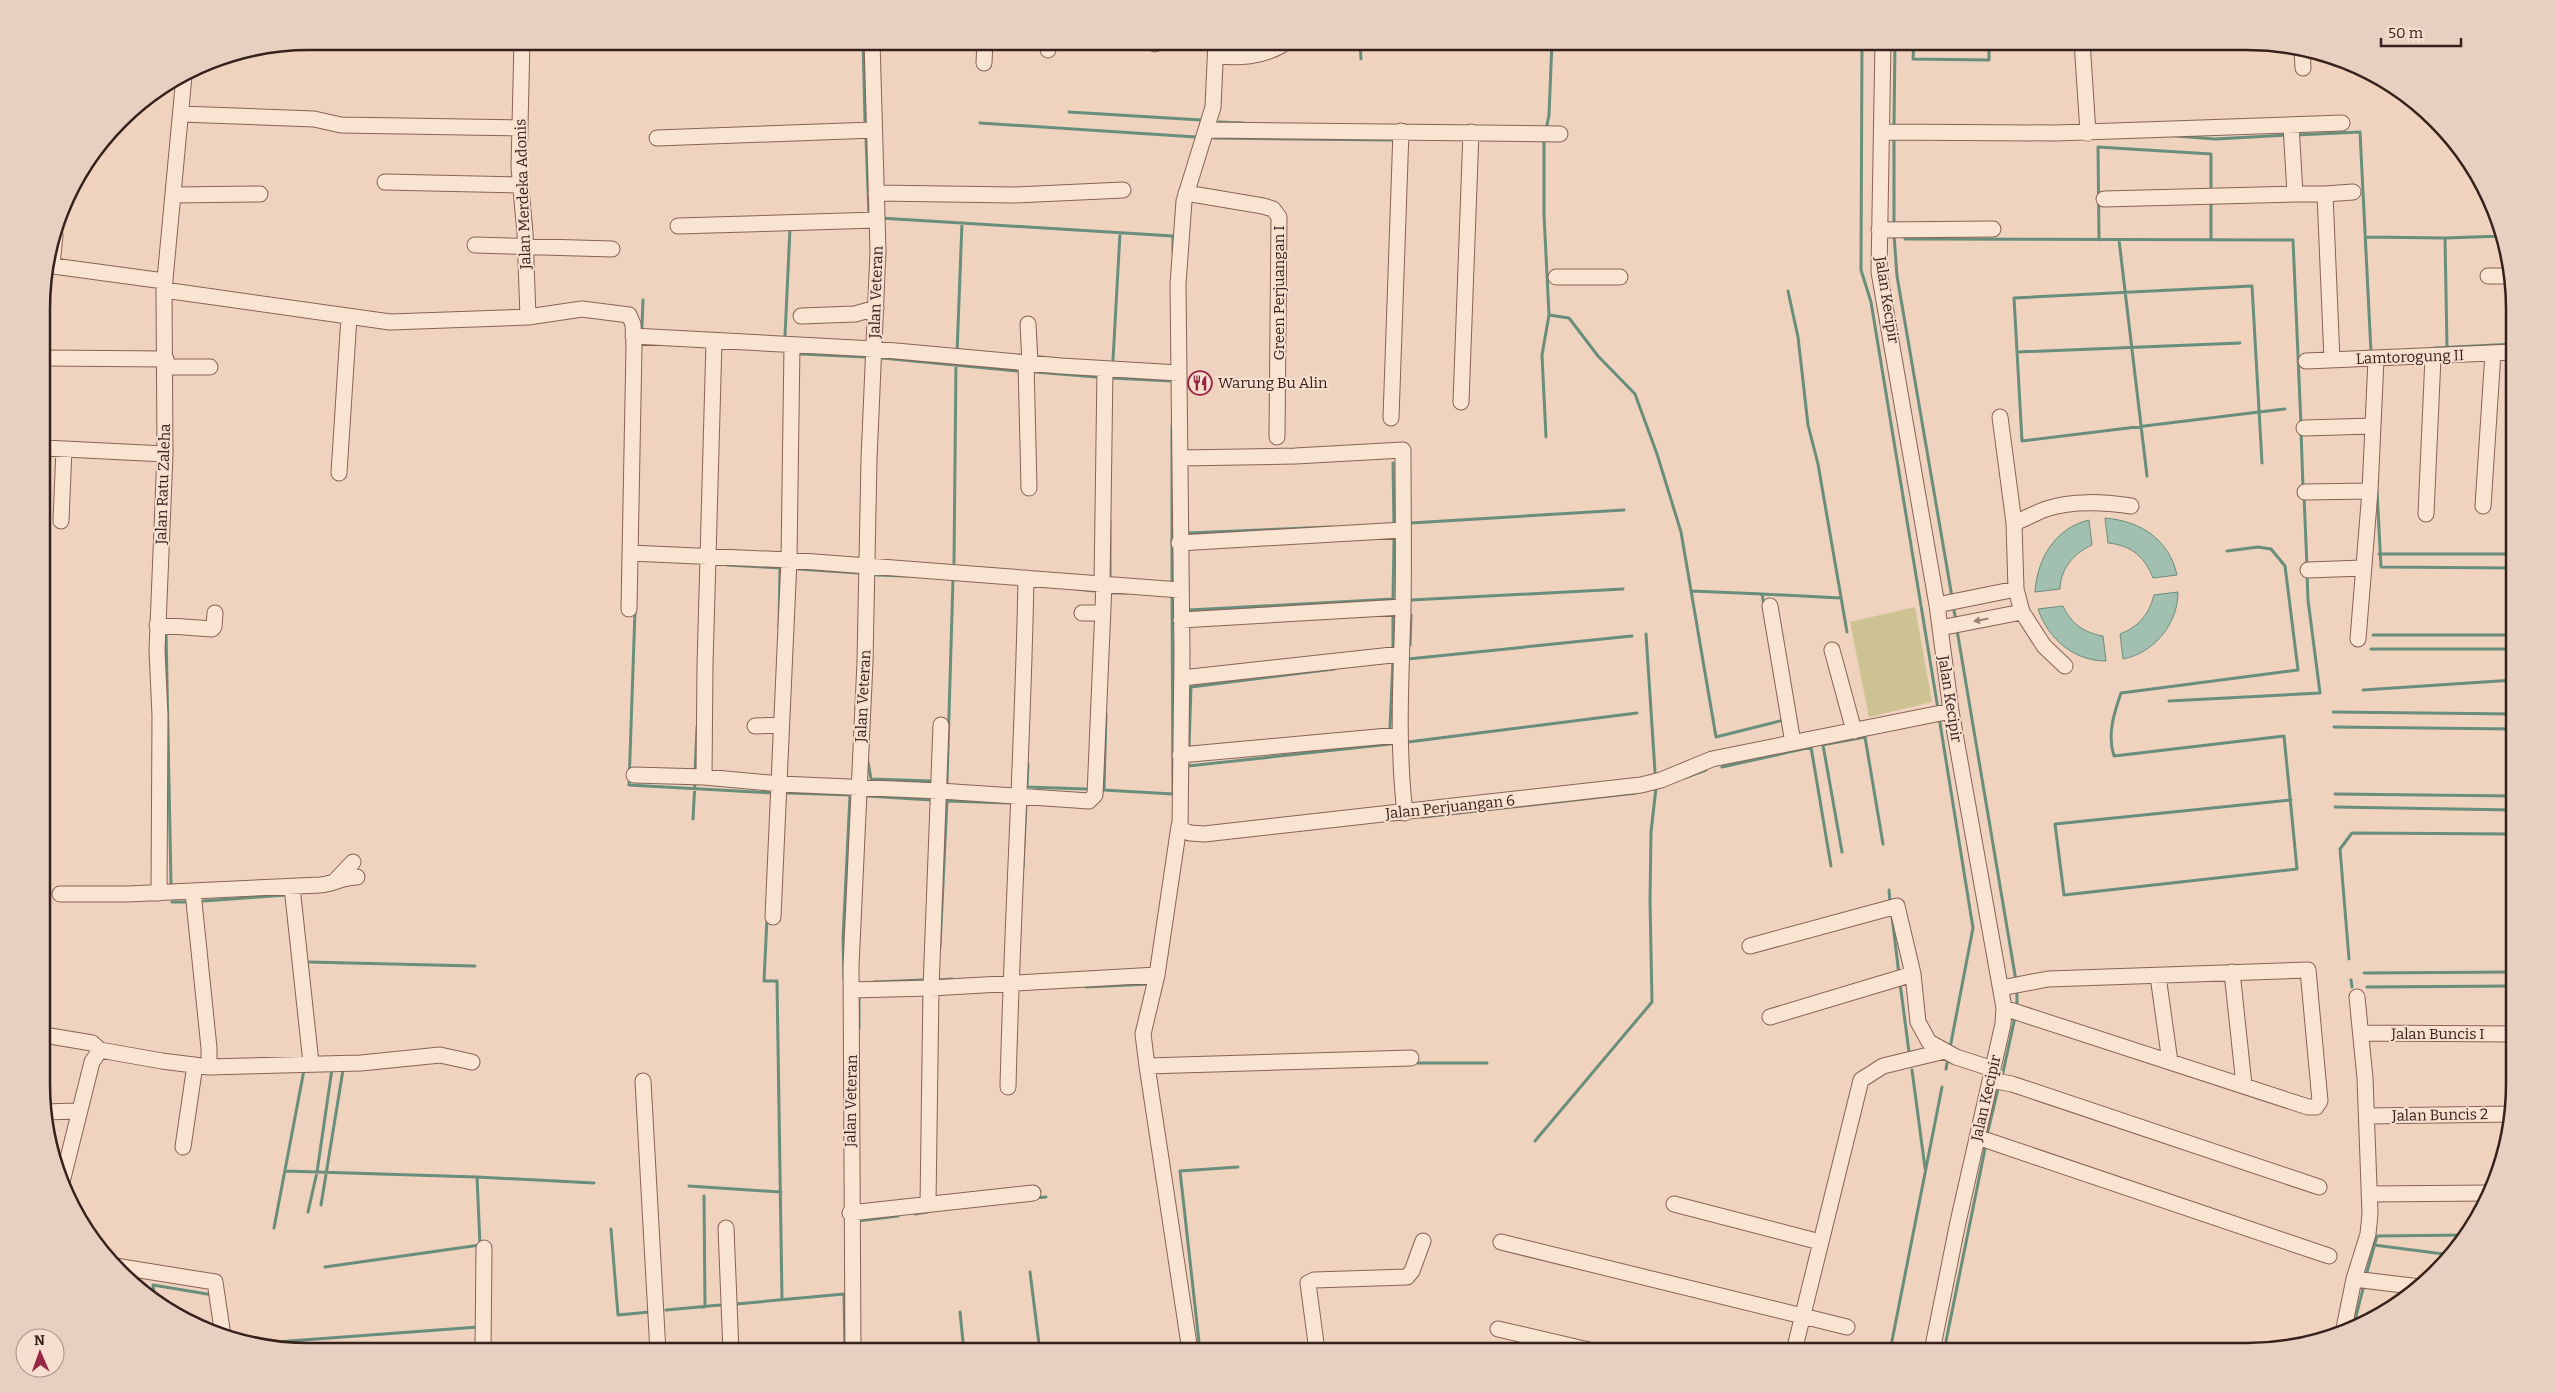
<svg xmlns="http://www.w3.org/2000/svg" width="2556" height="1393" viewBox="0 0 2556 1393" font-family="Bitter,serif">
<rect width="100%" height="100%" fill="#efd3be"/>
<path fill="#cdc392" d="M 1915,607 L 1932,702 L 1869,717 L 1850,622 Z"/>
<path fill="#a2c0af" stroke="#698e7b" d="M 2105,518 C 2140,521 2169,539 2177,575 L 2153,578 C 2145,557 2131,545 2108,543 Z
M 2089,520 L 2092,545 C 2073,554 2061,568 2060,589 L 2035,592 C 2037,559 2055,528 2089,520 Z
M 2178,592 C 2178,624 2154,653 2123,659 L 2120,634 C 2138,627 2149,615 2154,595 Z
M 2063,606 C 2071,624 2085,633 2103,636 L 2106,661 C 2074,661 2048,639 2038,609 Z"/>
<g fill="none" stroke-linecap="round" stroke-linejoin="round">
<path stroke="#698e7b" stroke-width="3" d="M 863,41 L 865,121
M 1360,41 L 1361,59
M 1862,41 L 1861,270 L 1871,302 L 1938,709
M 1914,41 L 1913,59 L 1989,60 L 1989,41
M 1069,112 L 1201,120
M 1219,122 L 1243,123
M 980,123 L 1196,137
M 1894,126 L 1895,41
M 1546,130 L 1549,115 L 1552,41
M 2296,135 L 2360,132 L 2371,352
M 2176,136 L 2215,139 L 2288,135
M 1214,138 L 1393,140
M 1544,138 L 1544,215 L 1549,315 L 1569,318 L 1598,356 L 1635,394 L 1657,454 L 1681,532 L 1716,737 L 1784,720
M 866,139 L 869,215
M 880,218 L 1173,236 L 1173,251
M 1894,226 L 1894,135
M 1894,235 L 1897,276 L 1952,597
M 2366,237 L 2445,238
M 1905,239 L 2293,240 L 2301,425
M 2099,240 L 2098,147 L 2211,154 L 2211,192
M 2119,240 L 2147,476
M 2211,240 L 2211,201
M 1788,291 L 1798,337 L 1808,425 L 1818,464 L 1847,632
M 642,327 L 643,300
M 785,336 L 790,228
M 2447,347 L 2445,238 L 2503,236
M 2435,348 L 2514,344
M 2017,352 L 2240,343
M 957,353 L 962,223
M 801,354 L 865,357
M 882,358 L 1017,371
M 1113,360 L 1120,233
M 1035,372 L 1096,377
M 1111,378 L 1172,381
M 1172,426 L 1172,581
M 2301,431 L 2303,487
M 1546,437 L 1542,355 L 1549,315
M 1393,463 L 1394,525
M 2262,463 L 2252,286 L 2014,298 L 2022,441 L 2259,412 L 2285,409
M 2377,491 L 2381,567 L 2514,568
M 2304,496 L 2307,567
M 1411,523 L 1624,510
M 1189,533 L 1331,527
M 2227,551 L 2258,547 L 2271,549 L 2285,566 L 2298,670 L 2121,693 C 2114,713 2107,735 2114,756 L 2284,736 L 2297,869 L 2064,895 L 2055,824 L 2291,800
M 2379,554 L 2514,554
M 954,563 L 956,361
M 727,565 L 781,568
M 798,569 L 859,573
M 876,575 L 906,576
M 1110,576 L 1110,521
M 1076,589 L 1095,591
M 1692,591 L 1762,594
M 1109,593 L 1127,593
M 1393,600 L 1394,540
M 1411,600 L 1623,589
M 1953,605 L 1956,621
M 1764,606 L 1762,594 L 1841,598
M 1189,610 L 1393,599
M 635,611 L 629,785 L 773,793
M 779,628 L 780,568
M 1957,630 L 2016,981
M 166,631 L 171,884
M 1646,634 L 1655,772
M 2373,635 L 2514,635
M 1410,645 L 1411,615
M 1393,647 L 1393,617
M 2371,649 L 2514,649
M 1408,659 L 1632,636
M 2363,690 L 2514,680
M 2169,701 L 2320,693 L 2308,600 L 2307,573
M 2333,712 L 2514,714
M 1939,717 L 1973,928 L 1950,1048
M 1390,727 L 1393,660
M 2334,727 L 2514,729
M 1408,742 L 1637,713
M 1822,745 L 1865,737 L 1883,844
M 1823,745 L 1842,852
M 1189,746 L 1191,687 L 1334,669
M 1811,747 L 1831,866
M 868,762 L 871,779 L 932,781
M 1188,764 L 1188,766 L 1391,744
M 1722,767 L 1812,747
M 695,773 L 697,727
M 1684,778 L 1706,770
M 947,782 L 953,579
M 1027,786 L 1028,764
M 1027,787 L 1086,789
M 1103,790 L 1173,794 L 1172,593
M 1104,790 L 1106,714
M 788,793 L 850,795
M 2335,794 L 2514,796
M 867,796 L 931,800
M 947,801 L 1009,803
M 2335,807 L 2514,810
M 1423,817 L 1636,793
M 693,819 L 695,782
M 1023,868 L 1026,803
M 1889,890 L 1890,903
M 203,901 L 287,895
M 172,902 L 185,902
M 1892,916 L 1899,975
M 767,918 L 764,981 L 777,981 L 782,1300
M 940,947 L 947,800
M 2349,959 L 2340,849 L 2352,833 L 2514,834
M 308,962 L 475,966
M 2364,973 L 2514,972
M 844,978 L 843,939 L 850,795
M 938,980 L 952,979
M 2351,980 L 2352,987
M 874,982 L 923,980
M 1900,983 L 1909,1052
M 1086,987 L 1150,984
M 2367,987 L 2514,986
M 2017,1008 L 2017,990
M 859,1028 L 859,998
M 1413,1063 L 1487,1063
M 1946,1069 L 1948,1057
M 1912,1070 L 1925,1168
M 2002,1077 L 2015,1017
M 1987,1135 L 1999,1085
M 1535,1141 L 1652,1002 L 1650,901 L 1651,832 L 1656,788
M 285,1171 L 477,1177 L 480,1245 L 325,1267
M 477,1177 L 594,1183
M 689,1186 L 781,1192
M 704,1196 L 705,1307
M 1035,1198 L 1046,1197
M 321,1205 L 343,1070
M 308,1212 L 317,1172 L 332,1069
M 915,1214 L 927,1212
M 857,1221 L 898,1216
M 274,1228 L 304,1070
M 611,1229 L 618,1315 L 650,1312
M 2374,1245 L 2451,1255
M 1030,1272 L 1040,1352
M 2367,1272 L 2377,1236 L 2466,1235
M 155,1301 L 153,1285 L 213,1295
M 736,1304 L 844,1294 L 845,1352
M 666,1310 L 720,1305
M 960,1312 L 964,1352
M 2355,1319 L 2368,1320
M 2353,1328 L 2363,1289
M 276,1342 L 478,1327 L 478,1325
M 1200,1351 L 1180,1171 L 1238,1167
M 1890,1351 L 1942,1087
M 1944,1351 L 1986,1144"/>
<g stroke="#876357" stroke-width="17">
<path id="minor" d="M 522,41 L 519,167 L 525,233 L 528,317
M 1155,41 L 1155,44
M 1216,41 L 1213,107 L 1184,201 L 1178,284 L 1182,653 L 1180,829 L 1190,833 L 1204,834 L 1641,785 L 1661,780 L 1712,759 L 1951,711
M 1883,41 L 1879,272 L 1937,605 L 1951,711 L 2004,1008 L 2003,1024 L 1958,1222 L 1932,1351
M 2082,41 L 2088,133
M 2302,49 L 2303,68
M 1048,50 L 1048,41
M 1216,56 C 1240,58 1261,57 1282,45
M 984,63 L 985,41
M 181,114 L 314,119 L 341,125 L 519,128
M 2291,125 L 2295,194 L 2325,194
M 1208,130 L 1560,134
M 1882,132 L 2055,133 L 2342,123
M 657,138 L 874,130
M 385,182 L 520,185
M 876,193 L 1014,195 L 1123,190
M 1186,193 L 1263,206 L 1273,209 L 1279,217 L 1277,437
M 173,195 L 260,194
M 2104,199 L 2295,194
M 678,226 L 877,220
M 1879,230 L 1993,229
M 475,245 L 612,249
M 46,265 L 164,281
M 52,265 L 55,235
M 2488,276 L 2511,276
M 1556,277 L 1620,277
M 164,290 L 390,322 L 528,317 L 582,309 L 629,315 L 633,324 L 634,347 L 629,609
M 801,316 L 855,314 L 876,308
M 1028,324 L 1030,363
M 633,336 L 874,349 L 1061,366 L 1179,373
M 44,358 L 166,359
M 2332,360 L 2325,194 L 2353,192
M 2306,361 L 2514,352
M 1026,363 L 1029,488
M 166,367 L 210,367
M 1461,402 L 1471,132
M 2000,417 L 2014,523 L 2016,589 L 2022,612 L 2044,646 L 2065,666
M 1391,418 L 1401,131
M 2304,428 L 2373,426
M 44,448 L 165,454
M 1180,458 L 1295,456 L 1403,450 C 1403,503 1404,557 1403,610 C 1401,678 1397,745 1405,813
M 339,473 L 349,317
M 2305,492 L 2370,491
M 2483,506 L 2493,353
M 2426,514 L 2433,357
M 61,521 L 64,449
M 2014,523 C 2025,519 2035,513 2046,509 C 2073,500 2103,502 2131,506
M 1179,543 L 1403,530
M 630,553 L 789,560 L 1180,590
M 2308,570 L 2363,568
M 1102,584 L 1105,369
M 1937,605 L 2016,589
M 1770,606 L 1793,743
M 1082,613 L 1103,613
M 1181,620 L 1403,607
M 157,625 L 212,629 L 214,627 L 215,613
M 1940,628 L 2022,612
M 2358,639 L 2370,491 L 2376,359
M 1832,650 L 1854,731
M 1182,678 L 1401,654
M 755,726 L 781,725
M 1180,755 L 1399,735
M 634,775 L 704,777 L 780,784 L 940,791 L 1089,801 L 1095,795 L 1104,584
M 704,777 L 705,665 L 714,341
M 1179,826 L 1157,975 L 1143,1034 L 1147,1066 L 1411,1058
M 335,881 L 353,862
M 292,887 L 311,1063
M 193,892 L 209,1048 L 209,1067
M 159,893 L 160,716 L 157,650 L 165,454 L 164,290 L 184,76
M 60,894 L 128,894 L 320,885 C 333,884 343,877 357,877
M 773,917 L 789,560 L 792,345
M 1750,946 L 1897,906 L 1913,974 L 1918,1022 L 1929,1042 L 1956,1057 L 1993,1069
M 2232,972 L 2244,1085
M 2158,976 L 2170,1062
M 2001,988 L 2048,979 L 2308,970 L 2320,1101 L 2316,1107 L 2308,1107 L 2004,1008
M 851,990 L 931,988 L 1157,975
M 1770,1017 L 1913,974
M 2362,1033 L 2514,1034
M 44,1035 L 92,1043 L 100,1050
M 1147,1066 L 1190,1351
M 1990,1080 L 2012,1084 L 2319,1187
M 643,1081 L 658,1352
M 1008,1087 C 1012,917 1023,747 1026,578
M 44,1112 L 78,1111
M 2367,1116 L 2512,1114
M 1977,1137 L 2329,1256
M 183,1147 L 195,1065
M 61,1186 L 92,1062 L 100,1050 L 162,1061 L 209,1067 L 361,1063 L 440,1055 L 472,1062
M 2369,1194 L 2490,1193
M 928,1204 L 931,988 L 941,725
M 1674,1204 L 1820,1242
M 850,1213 L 1033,1193
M 726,1228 L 731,1352
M 1501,1242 L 1847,1327
M 115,1266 L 215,1282 L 223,1336
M 2354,1279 L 2420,1287
M 1498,1329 L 1593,1351
M 2343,1333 L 2354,1279 L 2368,1234 L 2370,1214 L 2365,1078 L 2357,997
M 1317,1351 L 1308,1283 L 1314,1280 L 1407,1277 L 1412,1271 L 1423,1241
M 1794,1351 L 1861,1080 L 1883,1066 L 1945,1051
M 483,1352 L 484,1248
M 853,1352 L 851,966 L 865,662 L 869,459 L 878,251 L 872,41"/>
</g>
<use href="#minor" stroke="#f9e3d1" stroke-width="15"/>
</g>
<defs><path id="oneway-solid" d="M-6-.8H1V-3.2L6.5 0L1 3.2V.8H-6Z" transform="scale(1.25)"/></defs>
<use fill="#988276" href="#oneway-solid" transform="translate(1981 620) rotate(169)"/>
<defs>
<g id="restaurant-ring" transform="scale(1.25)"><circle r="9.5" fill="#f6dfce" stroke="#972545" stroke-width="1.5"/><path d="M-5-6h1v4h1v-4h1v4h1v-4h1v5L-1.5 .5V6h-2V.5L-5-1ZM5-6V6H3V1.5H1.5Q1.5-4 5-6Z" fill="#972545"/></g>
</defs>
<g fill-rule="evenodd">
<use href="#restaurant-ring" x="1200" y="383"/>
</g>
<g text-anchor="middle" stroke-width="4" stroke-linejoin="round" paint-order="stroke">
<g font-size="15" fill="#36211c" stroke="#f6dfce">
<text transform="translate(523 194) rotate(-92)" y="5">Jalan Merdeka Adonis</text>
<text transform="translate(876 292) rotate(-88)" y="5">Jalan Veteran</text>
<text transform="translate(1279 293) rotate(-90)" y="5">Green Perjuangan I</text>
<text transform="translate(1887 300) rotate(81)" y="5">Jalan Kecipir</text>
<text transform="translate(2410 357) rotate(-2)" y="5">Lamtorogung II</text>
<text transform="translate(163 484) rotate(-88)" y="5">Jalan Ratu Zaleha</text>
<text transform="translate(863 696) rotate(-87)" y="5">Jalan Veteran</text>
<text transform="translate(1950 699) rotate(81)" y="5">Jalan Kecipir</text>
<text transform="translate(1450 807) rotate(-6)" y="5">Jalan Perjuangan 6</text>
<text x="2438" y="1039">Jalan Buncis I</text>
<text transform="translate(1986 1098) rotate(-77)" y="5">Jalan Kecipir</text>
<text transform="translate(851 1101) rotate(-89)" y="5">Jalan Veteran</text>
<text transform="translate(2440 1115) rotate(-1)" y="5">Jalan Buncis 2</text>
</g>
<g font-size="15" fill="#36211c" stroke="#f6dfce" text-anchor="start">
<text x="1218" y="388">Warung Bu Alin</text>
</g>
</g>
<path d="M0 0H2556V1393H0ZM309 50H2247A259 259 0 0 1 2506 309V1084A259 259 0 0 1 2247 1343H309A259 259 0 0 1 50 1084V309A259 259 0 0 1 309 50Z" fill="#e7d0c0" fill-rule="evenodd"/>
<path fill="none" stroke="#36211c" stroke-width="2.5" d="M309 50H2247A259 259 0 0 1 2506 309V1084A259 259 0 0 1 2247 1343H309A259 259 0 0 1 50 1084V309A259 259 0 0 1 309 50Z"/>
<g transform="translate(40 1353) rotate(358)"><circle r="24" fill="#f6dfce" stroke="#a99387"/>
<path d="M0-4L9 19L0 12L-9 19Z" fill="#972545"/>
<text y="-8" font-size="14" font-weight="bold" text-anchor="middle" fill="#36211c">N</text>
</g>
<path d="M2381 38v8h80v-8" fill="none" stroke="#36211c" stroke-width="2.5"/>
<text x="2388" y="38" font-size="15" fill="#36211c" stroke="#f6dfce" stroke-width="4" paint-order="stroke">50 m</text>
</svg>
